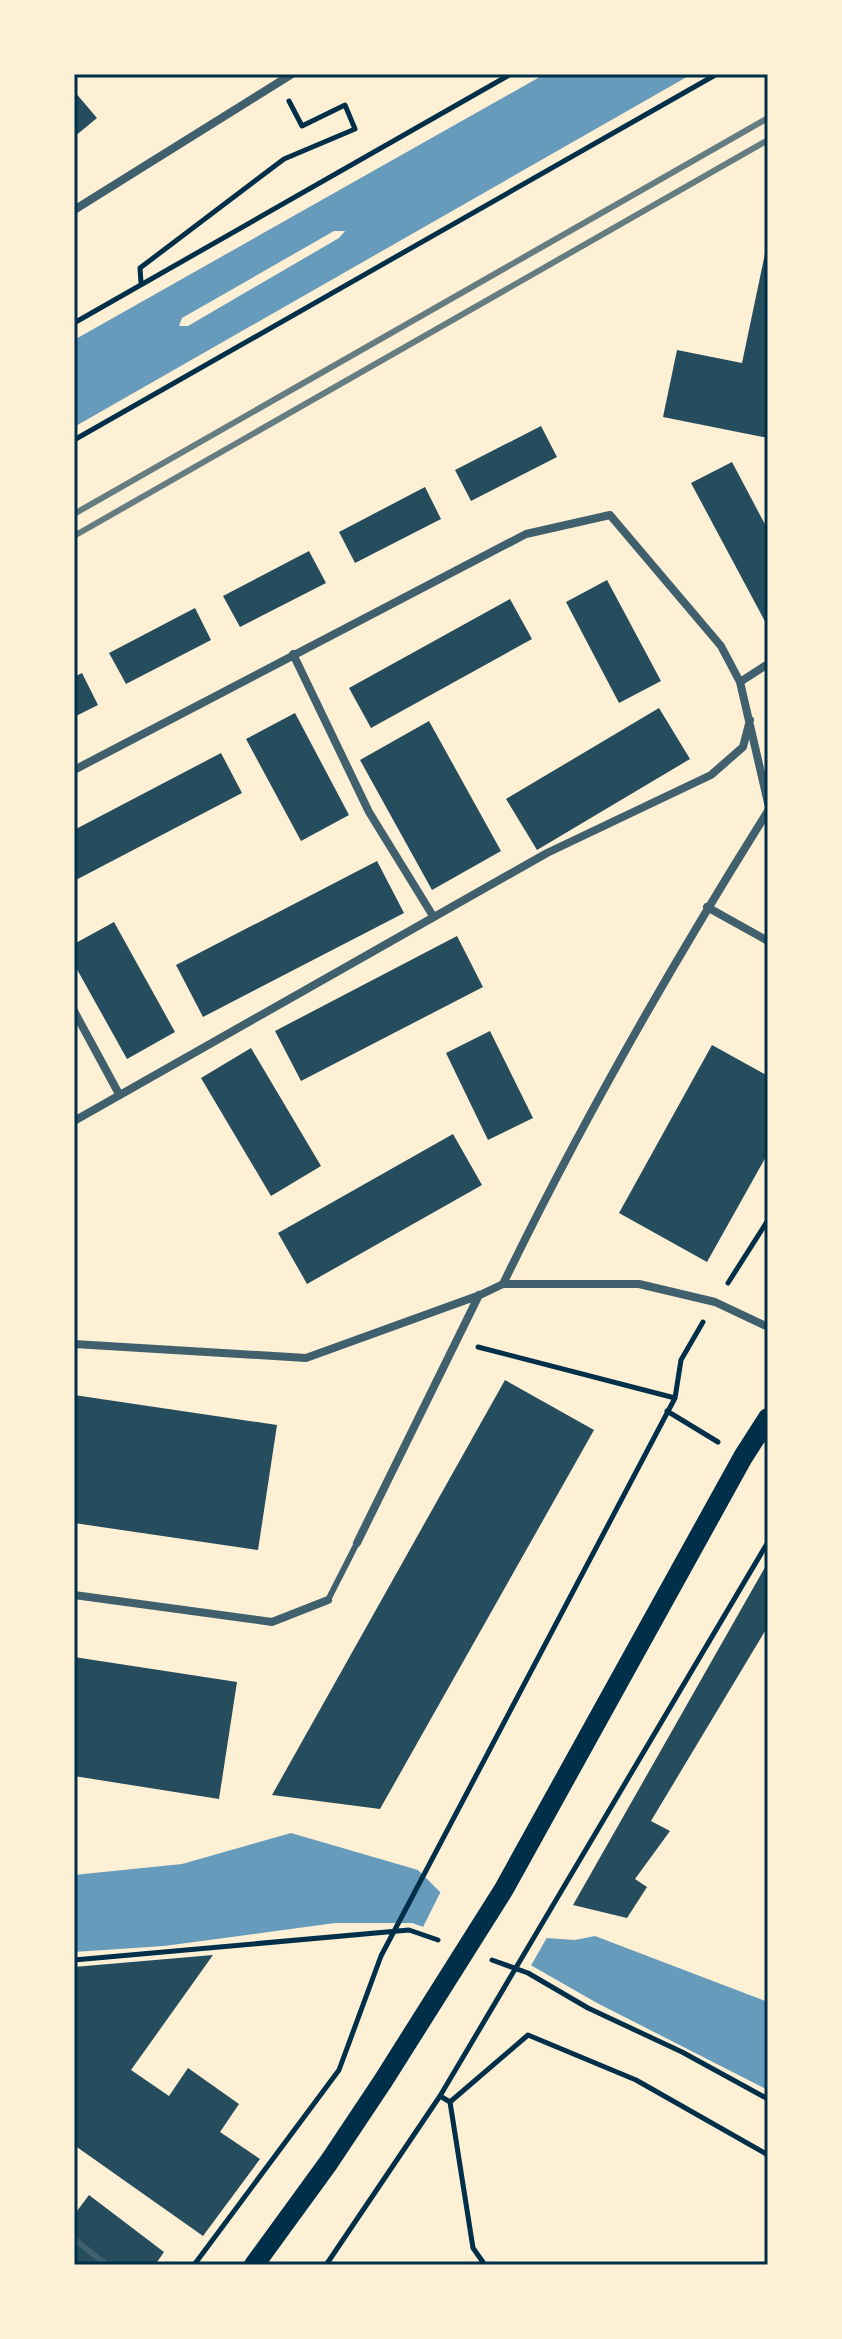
<svg xmlns="http://www.w3.org/2000/svg" width="842" height="2339" viewBox="0 0 842 2339" font-family="'DejaVu Sans',sans-serif">
<rect width="100%" height="100%" fill="#fdf0d5"/>
<path fill="#669bbc" fill-rule="evenodd" d="M 545,74 L 692,74 L 74,427 L 74,340 ZM 334,231 L 345,231 L 339,238 L 188,326 L 179,326 L 182,318 Z
M 291,1833 L 418,1870 L 441,1893 L 546,1938 L 575,1940 L 595,1936 L 768,2002 L 768,2090 L 597,2003 L 527,1963 L 412,1923 L 335,1923 L 164,1946 L 74,1952 L 74,1875 L 182,1864 Z"/>
<path fill="#fdf0d5" d="M 442,1889 L 549,1934 L 529,1969 L 421,1931 Z"/>
<path fill="#264d5e" d="M 74,91 L 97,118 L 74,137 Z
M 767,244 L 768,438 L 663,417 L 677,350 L 742,363 Z
M 541,426 L 557,457 L 471,501 L 455,470 Z
M 732,462 L 768,530 L 768,627 L 691,483 Z
M 425,487 L 441,519 L 355,563 L 339,532 Z
M 309,551 L 326,583 L 240,627 L 223,596 Z
M 607,580 L 661,681 L 619,703 L 566,602 Z
M 510,599 L 532,639 L 371,728 L 349,688 Z
M 195,608 L 211,640 L 126,684 L 109,653 Z
M 82,673 L 98,705 L 74,717 L 74,677 Z
M 659,708 L 690,759 L 537,850 L 506,799 Z
M 295,713 L 349,815 L 301,841 L 246,739 Z
M 429,721 L 501,851 L 432,890 L 360,760 Z
M 221,753 L 242,793 L 74,881 L 74,830 Z
M 377,861 L 404,913 L 203,1017 L 176,965 Z
M 114,922 L 175,1032 L 127,1059 L 74,964 L 74,944 Z
M 457,936 L 483,987 L 301,1081 L 275,1031 Z
M 490,1031 L 533,1118 L 488,1140 L 446,1053 Z
M 712,1045 L 768,1076 L 768,1153 L 707,1262 L 619,1213 Z
M 251,1048 L 321,1166 L 271,1196 L 201,1078 Z
M 453,1134 L 482,1185 L 307,1284 L 278,1233 Z
M 505,1380 L 594,1430 L 380,1809 L 272,1795 Z
M 74,1395 L 277,1425 L 258,1550 L 74,1523 Z
M 768,1562 L 768,1626 L 651,1821 L 670,1831 L 635,1879 L 647,1887 L 627,1918 L 573,1905 Z
M 74,1657 L 237,1682 L 219,1799 L 74,1776 Z
M 213,1955 L 131,2070 L 169,2096 L 188,2068 L 239,2104 L 220,2132 L 260,2159 L 203,2236 L 74,2145 L 74,1967 Z
M 89,2195 L 164,2252 L 155,2265 L 74,2265 L 74,2215 Z"/>
<g fill="none" stroke-linecap="round" stroke-linejoin="round">
<path stroke="#003049" stroke-width="5" d="M 141,283 L 140,268 L 284,159 L 355,129 L 345,105 L 302,126 L 289,101
M 74,323 L 511,74
M 74,440 L 717,74
M 728,1283 L 768,1220
M 478,1347 L 675,1398
M 667,1411 L 718,1442
M 74,1960 L 409,1930 L 438,1940
M 492,1960 L 528,1973 L 588,2008 L 682,2052 L 768,2099
M 440,2096 L 450,2102 L 528,2035 L 636,2080 L 768,2155
M 450,2102 L 473,2248 L 485,2265
M 194,2265 L 339,2070 L 381,1956 L 675,1398 L 681,1360 L 703,1322
M 326,2265 L 440,2096 L 768,1542"/>
<path stroke="#3f606c" stroke-width="6" d="M 328,1600 L 357,1543
M 74,2239 L 107,2265"/>
<path stroke="#3f606c" stroke-width="8" d="M 74,210 L 292,74
M 293,654 L 369,812 L 433,916
M 740,682 L 768,664
M 74,770 L 526,534 L 610,515 L 721,646 L 740,682 L 768,803
M 707,907 L 768,941
M 74,1011 L 119,1094
M 74,1121 L 547,853 L 711,775 L 743,747 L 750,720
M 503,1284 C 582,1121 672,964 768,811
M 74,1344 L 306,1358 L 480,1295 L 503,1284 L 639,1284 L 715,1302 L 768,1327
M 357,1543 L 479,1295
M 74,1595 L 272,1622 L 328,1600"/>
<path stroke="#003049" stroke-width="20" d="M 254,2265 L 329,2162 L 383,2081 L 504,1889 L 743,1457 L 768,1418"/>
<path stroke="#657d81" stroke-width="6" d="M 74,514 L 768,118
M 74,536 L 768,140"/>
</g>
<rect width="842" height="2339" fill="none" stroke="#fdf0d5" stroke-width="152"/>
<rect x="76" y="76" width="690" height="2187" fill="none" stroke="#003049" stroke-width="3"/>
</svg>
